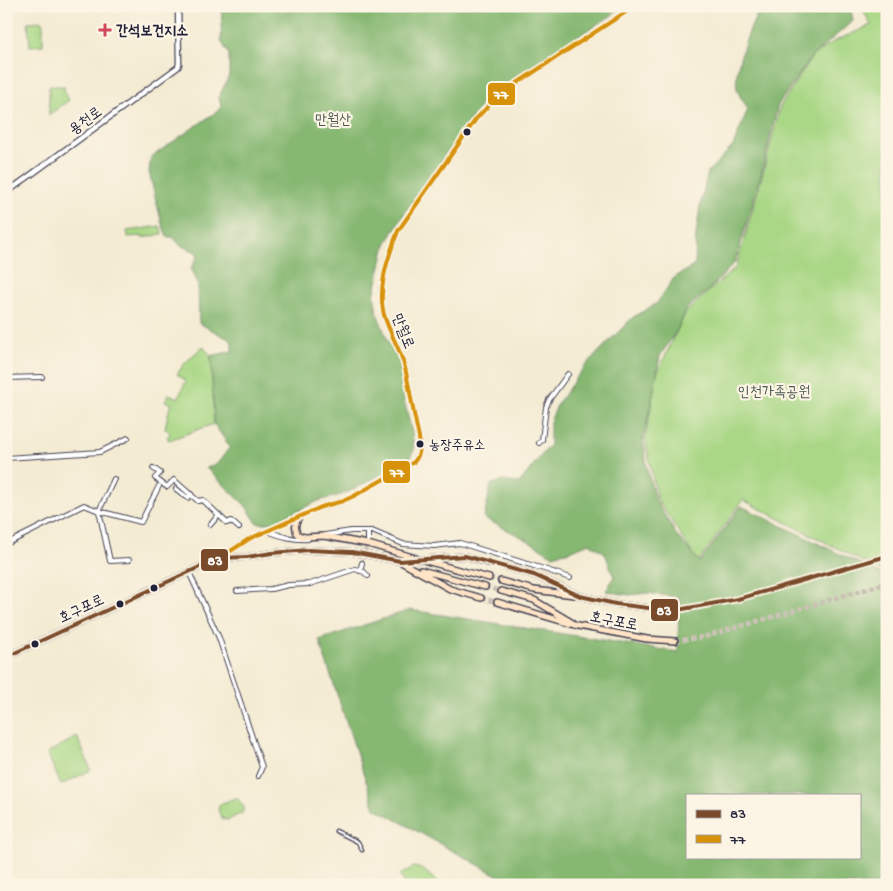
<svg xmlns="http://www.w3.org/2000/svg" width="893" height="891" viewBox="0 0 893 891" font-family="'Gochi Hand','Poor Story',sans-serif">
<rect width="100%" height="100%" fill="#fcf5e5"/>
<filter id="ink" filterUnits="userSpaceOnUse"><feTurbulence type="fractalNoise" baseFrequency=".02" numOctaves="2"/><feDisplacementMap in="SourceGraphic" scale="10" xChannelSelector="R" yChannelSelector="G"/><feConvolveMatrix kernelMatrix="1 2 1 2 8 2 1 2 1" color-interpolation-filters="sRGB"/></filter>
<filter id="wash" filterUnits="userSpaceOnUse"><feTurbulence type="fractalNoise" baseFrequency=".0096" numOctaves="4" result="noise"/><feDisplacementMap in="SourceGraphic" scale="20" xChannelSelector="R" yChannelSelector="G"/><feGaussianBlur stdDeviation="1.12" result="paint"/><feColorMatrix in="noise" values="0 0 0 0 0 0 0 0 0 0 0 0 0 0 0 0 0 1.4 0 .05"/><feComposite in="paint" operator="in"/></filter>
<g filter="url(#wash)">
<rect width="100%" height="100%" fill="#f4ebd3"/>
<path fill="#a9d785" stroke="#667c60" d="M 873,6 L 887,6 L 887,574 L 743,500 L 698,562 L 657,499 L 645,439 L 657,373 L 686,312 L 736,267 L 761,180 L 780,107 L 813,55 L 835,41 L 871,25 L 863,10 Z
M 43,21 L 43,45 L 30,46 L 28,22 Z
M 49,86 L 64,86 L 65,93 L 69,100 L 49,115 Z
M 160,226 L 162,234 L 142,238 L 141,236 L 128,237 L 127,231 Z
M 203,346 L 211,356 L 214,424 L 169,440 L 167,438 L 170,433 L 165,428 L 169,410 L 172,404 L 165,401 L 169,394 L 178,398 L 186,381 L 177,374 L 184,364 Z
M 77,737 L 91,770 L 61,785 L 47,753 Z
M 235,798 C 240,800 242,803 244,808 L 242,813 L 228,820 L 223,819 C 219,814 217,810 220,804 Z
M 414,867 L 422,869 L 442,885 L 406,885 L 400,875 Z"/>
<path fill="#86b872" stroke="#546d56" fill-rule="evenodd" d="M 222,6 L 622,6 L 611,16 L 548,55 L 491,95 L 474,115 L 407,209 L 386,244 L 374,295 L 377,313 L 387,339 L 400,364 L 403,396 L 412,433 L 414,450 L 409,459 L 405,462 L 344,494 L 318,501 L 273,523 L 257,523 L 245,505 L 206,468 L 217,464 L 230,447 L 214,424 L 211,356 L 232,351 L 232,341 L 199,323 L 198,284 L 191,268 L 198,256 L 196,252 L 180,245 L 173,237 L 167,237 L 162,224 L 149,172 L 151,157 L 219,110 L 221,106 L 219,97 L 229,76 L 229,54 L 221,41 Z
M 762,6 L 850,6 L 853,21 L 812,56 L 778,105 L 761,175 L 735,262 L 711,288 L 687,308 L 678,328 L 660,356 L 652,401 L 643,439 L 647,468 L 655,499 L 677,536 L 700,562 L 741,506 L 887,577 L 887,885 L 515,885 L 375,808 L 319,640 L 410,610 L 678,652 L 679,597 L 647,593 L 629,595 L 606,591 L 614,577 L 605,553 L 589,543 L 570,551 L 552,555 L 527,540 L 484,518 L 491,484 L 504,481 L 519,483 L 550,445 L 550,422 L 558,403 L 585,366 L 632,318 L 657,303 L 674,278 L 695,265 L 696,235 L 700,206 L 708,172 L 733,146 L 748,109 C 745,103 738,95 737,88 C 733,68 751,23 762,6 ZM 687,795 L 859,795 L 859,857 L 687,857 Z"/>
</g>
<g filter="url(#ink)">
<g fill="none" stroke-linecap="round" stroke-linejoin="round">
<path stroke="#cac3b5" stroke-width="4" stroke-dasharray="4 2" stroke-linecap="butt" d="M 362,563 L 367,543"/>
<path stroke="#cac3b5" stroke-width="5" stroke-dasharray="5 2.5" stroke-linecap="butt" d="M 492,564 L 505,567
M 489,578 L 501,581
M 485,587 L 501,591
M 481,598 L 497,602
M 672,611 L 738,599 L 887,556
M 675,641 L 704,637 L 887,583"/>
<g stroke="#424052" stroke-width="5">
<path id="pedestrian" d="M 336,831 L 358,842 L 362,850"/>
</g>
<g stroke="#424052" stroke-width="6">
<path id="minor" d="M 6,378 L 42,377
M 539,443 L 542,440 L 546,407 L 549,400 L 568,374
M 6,458 L 100,452 L 128,438
M 153,468 L 160,473 L 155,478 L 167,487 L 174,480 L 198,501 L 203,500 L 227,523 L 231,521 L 239,528
M 176,489 L 188,498 L 191,494
M 210,525 L 219,515
M 267,531 C 281,536 293,540 308,539
M 325,535 L 351,531 L 372,531 L 403,544 L 434,546 L 460,543 L 547,570 L 570,578
M 368,540 L 368,531
M 6,544 L 84,505 L 99,511 L 114,479
M 129,560 L 110,561 L 99,511 L 141,522 L 159,486
M 360,571 L 362,563
M 189,572 L 219,638 L 262,767 L 258,776
M 237,591 L 271,589 L 289,585 L 310,584 L 355,569 L 364,572 L 368,576"/>
</g>
<g stroke="#424052" stroke-width="7">
<path id="tertiary" d="M 6,193 L 178,67 L 179,64 L 178,6
M 220,558 L 249,539 L 321,507 L 343,501 L 354,496 L 414,462 C 421,454 420,447 419,437 C 415,420 412,404 409,387 C 407,379 406,369 403,361 C 398,346 390,333 385,318 C 376,291 388,257 398,231 L 476,119 L 491,103 L 502,93 L 635,6"/>
</g>
<g stroke="#424052" stroke-width="8">
<path id="secondary" d="M 300,516 C 295,523 294,528 298,535 L 305,537 L 324,536 L 368,544 L 416,558
M 426,561 L 489,578
M 401,562 L 450,589 L 481,598
M 505,567 L 534,575 L 580,596 L 616,604 L 672,611
M 421,570 L 485,587
M 501,581 L 534,590 L 574,595
M 501,591 L 534,600 L 571,622
M 497,602 L 578,626 L 647,639 L 675,641
M 6,657 L 219,558 L 247,557 L 272,553 L 309,550 L 352,552 L 400,561 L 465,556 L 492,564"/>
</g>
<use href="#pedestrian" stroke="#fff" stroke-width="2.5"/>
<use href="#minor" stroke="#fff" stroke-width="4"/>
<use href="#tertiary" stroke="#fff" stroke-width="4.5"/>
<use href="#secondary" stroke="#ffe4c6" stroke-width="5"/>
<g stroke="#fcf5e5" stroke-width="8">
<path id="bus-1" d="M 6,657 L 219,558 L 247,557 L 272,553 L 309,550 L 352,552 L 400,561 L 465,556 L 534,575 L 580,596 L 616,604 L 672,611 L 738,599 L 887,556"/>
</g>
<g stroke="#fcf5e5" stroke-width="8">
<path id="bus-2" d="M 220,558 L 249,539 L 321,507 L 343,501 L 354,496 L 414,462 C 421,454 420,447 419,437 C 415,420 412,404 409,387 C 407,379 406,369 403,361 C 398,346 390,333 385,318 C 376,291 388,257 398,231 L 476,119 L 491,103 L 502,93 L 635,6"/>
</g>
<use href="#bus-1" stroke="#7a4b2a" stroke-width="4"/>
<use href="#bus-2" stroke="#d79209" stroke-width="4"/>
</g>
</g>
<path fill="#d1495b" stroke="#fcf5e5" stroke-width="2" d="M102.5 22.5h5v5h5v5h-5v5h-5v-5h-5v-5h5z"/>
<g fill="#22223b" stroke="#fcf5e5" stroke-width="2">
<circle cx="467" cy="132" r="4.5"/>
<circle cx="420" cy="444" r="4.5"/>
<circle cx="154" cy="588" r="4.5"/>
<circle cx="120" cy="604" r="4.5"/>
<circle cx="35" cy="644" r="4.5"/>
</g>
<g text-anchor="middle" stroke-width="4.5" stroke-linejoin="round" paint-order="stroke">
<g font-size="14" fill="#22223b" stroke="#fcf5e5" text-anchor="start">
<text x="429" y="449">농장주유소</text>
</g>
<g font-size="15" font-weight="bold" fill="#22223b" stroke="#fcf5e5" text-anchor="start">
<text x="116" y="35">간석보건지소</text>
</g>
<g font-size="15" fill="#4a5851" stroke="#fcf5e5">
<text x="333" y="124">만월산</text>
<text x="774" y="396">인천가족공원</text>
</g>
<g font-size="15" fill="#22223b" stroke="#fcf5e5">
<text transform="translate(85 120) rotate(-36)" y="5">용천로</text>
<text transform="translate(404 331) rotate(68)" y="5">만월로</text>
<text transform="translate(81 608) rotate(-25)" y="5">호구포로</text>
<text transform="translate(614 620) rotate(11)" y="5">호구포로</text>
</g>
</g>
<g stroke="#fcf5e5" stroke-width="2">
<rect x="487" y="82" width="29" height="24" rx="5" fill="#d79209"/>
<rect x="382" y="460" width="29" height="24" rx="5" fill="#d79209"/>
<rect x="200" y="548" width="29" height="24" rx="5" fill="#7a4b2a"/>
<rect x="650" y="598" width="29" height="24" rx="5" fill="#7a4b2a"/>
</g>
<g font-size="14" text-anchor="middle" font-weight="bold" fill="#fff">
<text x="501" y="99">77</text>
<text x="397" y="477">77</text>
<text x="215" y="565">83</text>
<text x="664" y="615">83</text>
</g>
<rect width="893" height="891" fill="none" stroke="#fcf5e5" stroke-width="25"/>
<rect x="686" y="794" width="175" height="65" fill="#fcf5e5" stroke="#a5a1a1"/>
<rect x="696" y="810" width="25" height="8" fill="#7a4b2a" stroke="#a5a1a1"/>
<text x="730" y="818" font-size="15" fill="#22223b">83</text>
<rect x="696" y="835" width="25" height="8" fill="#d79209" stroke="#a5a1a1"/>
<text x="730" y="844" font-size="15" fill="#22223b">77</text>
</svg>
